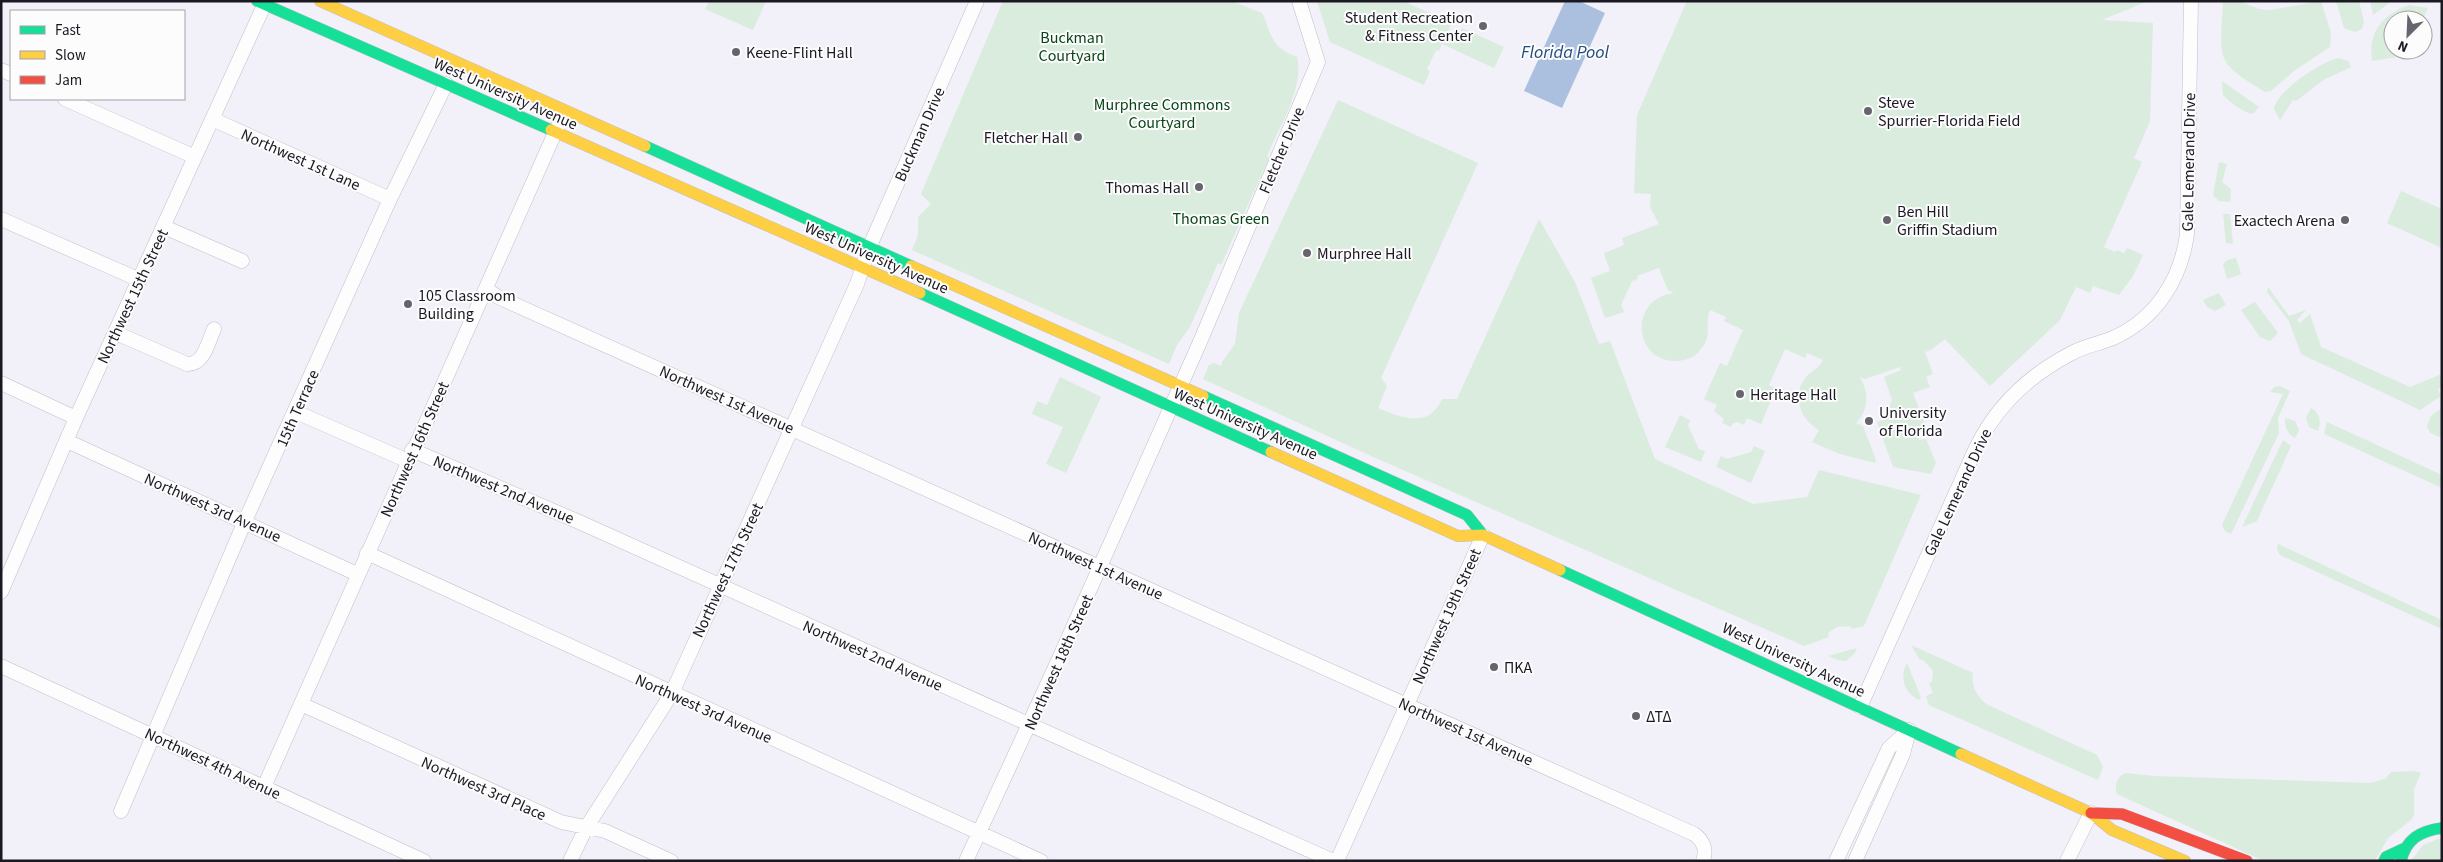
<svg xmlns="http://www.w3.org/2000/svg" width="2443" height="862" viewBox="0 0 2443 862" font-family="'Source Sans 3',sans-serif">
<rect width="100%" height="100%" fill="#f2f0f9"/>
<path fill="#d9ecdd" d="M 709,1 L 766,1 L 753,30 L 705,9 Z
M 1003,1 L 1231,1 L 1262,13 C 1272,34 1270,47 1297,57 C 1305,86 1278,130 1267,156 L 1269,158 L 1221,265 L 1218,263 L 1190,327 L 1177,345 L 1169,364 L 912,250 L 918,235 L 918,217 L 931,204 L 921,194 Z
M 1317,1 L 1403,1 L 1452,23 L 1446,35 L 1457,40 L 1462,28 L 1504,47 L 1494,68 L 1442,44 L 1439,51 L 1436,50 L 1427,69 L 1430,71 L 1424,85 L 1330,42 Z
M 1687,1 L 2148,1 L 2102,20 L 2153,23 L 2150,121 L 2134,158 L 2142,162 L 2104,247 L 2115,252 L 2117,250 L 2124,253 L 2127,248 L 2143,255 L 2133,276 L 2119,295 L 2093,286 L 2090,293 L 2076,287 L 2060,320 L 1990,386 L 1945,339 L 1931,350 L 1925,352 L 1933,374 L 1926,377 L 1930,387 L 1913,393 L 1927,429 L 1917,433 L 1919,440 L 1926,439 L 1936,463 L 1931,474 L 1893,467 L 1877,422 L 1883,420 L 1892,400 L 1884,377 L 1901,370 L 1900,367 L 1865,379 L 1860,377 C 1869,393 1869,410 1856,423 L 1863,426 L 1876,460 L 1875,463 L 1840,454 L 1812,442 L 1819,430 C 1800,419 1791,395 1806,377 C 1812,370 1819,369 1823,360 L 1807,353 L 1805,358 L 1785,349 L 1769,385 L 1776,389 L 1761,424 L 1747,418 L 1744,425 L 1738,422 L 1733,423 L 1731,427 L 1722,423 L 1724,419 L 1714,411 L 1717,405 L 1704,399 L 1720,363 L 1727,366 L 1743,330 L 1724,321 L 1726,317 L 1710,310 C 1704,323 1713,335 1701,349 C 1696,357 1687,360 1678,361 C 1634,364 1627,299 1674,293 L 1668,290 L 1659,268 L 1637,276 L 1638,279 L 1632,281 L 1621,305 L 1624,312 L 1605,318 L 1591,278 L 1610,271 L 1604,253 L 1624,245 L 1622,238 L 1659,224 L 1650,207 L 1651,194 L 1634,193 L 1637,115 Z
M 2223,1 L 2239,1 L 2259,9 L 2270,10 L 2321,1 L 2331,33 L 2330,47 L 2294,71 L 2271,91 L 2265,92 C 2253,84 2231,73 2225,60 C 2218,49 2223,15 2223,1 Z
M 2336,1 L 2359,1 L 2364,22 L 2362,29 L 2355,32 L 2344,28 Z
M 2370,1 L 2392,1 L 2373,15 Z
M 2409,5 L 2428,8 L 2422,20 L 2393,20 L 2393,50 L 2410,50 L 2409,55 L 2372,61 C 2368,32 2382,15 2409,5 Z
M 2339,58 L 2348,61 L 2351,67 L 2325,79 L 2296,101 L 2293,100 L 2280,120 L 2274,109 C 2278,90 2320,62 2339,58 Z
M 2222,81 L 2259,107 L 2253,114 C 2242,112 2230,102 2223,95 Z
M 1338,100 L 1478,163 L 1381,378 L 1387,386 L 1378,408 C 1402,418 1429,429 1442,399 L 1457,399 L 1539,219 L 1575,282 L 1599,344 L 1610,341 L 1655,459 L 1753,504 L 1807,497 L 1819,470 L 1921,495 L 1864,626 L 1852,629 L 1850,626 L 1837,627 L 1828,633 L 1829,637 L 1804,646 L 1369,455 L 1203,379 L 1209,365 L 1214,363 L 1221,366 L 1222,362 L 1235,344 L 1239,313 Z
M 2219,162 L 2227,164 L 2222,182 L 2231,189 L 2230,202 L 2219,201 L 2213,195 Z
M 2401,191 L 2442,209 L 2442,248 L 2387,223 Z
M 2223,214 L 2230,214 L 2233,244 L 2226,243 Z
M 2236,258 L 2241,274 L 2227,279 L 2223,264 L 2227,260 Z
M 2268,287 L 2289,316 L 2306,310 L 2297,320 L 2300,323 L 2310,314 L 2321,347 L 2410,387 L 2442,374 L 2442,386 L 2438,389 L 2441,396 L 2420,410 L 2301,354 L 2289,321 L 2267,292 Z
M 2219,293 L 2226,305 L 2215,311 L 2207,307 L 2203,300 Z
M 2255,302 L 2278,333 L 2270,341 L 2260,337 L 2241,310 Z
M 1060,377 L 1101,397 L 1066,473 L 1046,464 L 1063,427 L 1032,414 L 1037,401 L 1047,405 Z
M 2280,386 L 2290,391 L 2278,418 L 2279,433 L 2231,534 L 2225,531 L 2222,525 L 2283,394 L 2270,392 L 2274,387 Z
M 2311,408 C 2319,412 2322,422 2318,431 L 2309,427 L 2306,418 Z
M 2442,408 L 2442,438 L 2430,433 L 2427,426 L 2431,416 Z
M 1680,415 L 1690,420 L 1688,426 L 1699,449 L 1705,451 L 1701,462 L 1665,447 Z
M 2285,418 L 2295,421 L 2299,430 L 2295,438 C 2287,434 2285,427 2285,418 Z
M 2327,422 L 2442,475 L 2442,488 L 2324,434 Z
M 2283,440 L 2291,446 L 2257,521 L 2242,527 Z
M 1754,446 L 1765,451 L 1751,483 L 1716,467 L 1721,456 L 1727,459 L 1751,452 Z
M 2278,544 L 2442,620 L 2442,629 L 2280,555 L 2277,549 Z
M 1911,645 L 1973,673 C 1971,687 1977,697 1988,705 L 2097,755 L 2103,767 L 2098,780 L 1929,705 L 1926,696 L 1933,693 L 1929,683 L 1932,682 L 1933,670 L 1923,660 L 1920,660 Z
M 1857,648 L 1854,654 L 1846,661 L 1838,660 L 1828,656 Z
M 1907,663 L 1921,697 L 1919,700 C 1904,692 1899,678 1907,663 Z
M 2414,771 L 2421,773 L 2414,789 L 2414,815 L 2412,819 L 2388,838 L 2375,861 L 2264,861 L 2117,794 C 2114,786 2117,776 2126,773 L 2153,776 L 2370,783 L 2385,779 L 2391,772 Z
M 2438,839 L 2442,839 L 2442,861 L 2411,861 L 2423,845 Z"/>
<path fill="#abc0de" d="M 1565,1 L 1579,1 L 1605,13 L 1562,108 L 1524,91 Z"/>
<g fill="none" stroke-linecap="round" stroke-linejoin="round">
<g stroke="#c1bec8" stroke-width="15">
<path id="street" d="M 1,70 L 11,74
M 65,99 L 195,157
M 212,119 L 390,199
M 1,219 L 140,280
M 164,227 L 242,261
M 486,289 L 498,297 L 1694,834 C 1703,840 1707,850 1703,861
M 116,333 L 187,364 C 204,365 208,342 214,329
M 1,383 L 76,418
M 296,412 L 408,461
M 67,441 L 357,574
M 412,450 L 577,521 L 1333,861
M 367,553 L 1041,861
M 1,592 L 76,418 L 266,1
M 1,666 L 424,861
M 301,704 L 561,822 L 605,831 L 671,861
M 1860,707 L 1975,450 C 1995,408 2028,376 2070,354 C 2083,346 2099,344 2113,338 C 2156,319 2181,279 2187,234 L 2191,1
M 264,787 L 558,126
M 121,811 L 245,521 L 390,199 L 446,84
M 570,861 L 586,828 L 672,693 L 857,284 L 869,248 L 977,1
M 966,861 L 1058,661 L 1200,342 L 1318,62 L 1299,1
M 1337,861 L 1483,535
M 1836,861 L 1889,748 L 1909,730
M 1855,861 L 1903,754 L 1909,730
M 2067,861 L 2091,813"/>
</g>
<g stroke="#c1bec8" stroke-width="12">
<path id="fast" d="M 257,1 L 551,130
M 645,146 L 911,266
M 920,293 L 1271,452
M 1203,396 L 1467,515 L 1483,535
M 1560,570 L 1961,754
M 2384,861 L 2386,857 L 2403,849
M 2401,861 C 2406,839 2420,831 2442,828"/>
</g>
<g stroke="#c1bec8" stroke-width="12">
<path id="slow" d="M 320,1 L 645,146
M 551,130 L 920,293
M 911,266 L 1203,396
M 1271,452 L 1458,536 L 1483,535 L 1560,570
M 1961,754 L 2091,813 L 2112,830 L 2185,861"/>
</g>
<g stroke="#c1bec8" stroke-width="12">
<path id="jam" d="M 2091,813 L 2122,814 L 2247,861"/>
</g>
<use href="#street" stroke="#fdfdfe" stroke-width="14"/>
<use href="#fast" stroke="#16e098" stroke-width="11"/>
<use href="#slow" stroke="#ffcf43" stroke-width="11"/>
<use href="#jam" stroke="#f24e42" stroke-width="11"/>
</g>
<g fill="#66646d" stroke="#fcfcfc" stroke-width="2">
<circle cx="1483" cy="26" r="5"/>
<circle cx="736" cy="52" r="5"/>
<circle cx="1868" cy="111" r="5"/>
<circle cx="1078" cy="137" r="5"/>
<circle cx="1199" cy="187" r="5"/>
<circle cx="1887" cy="220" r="5"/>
<circle cx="2345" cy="220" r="5"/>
<circle cx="1307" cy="253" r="5"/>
<circle cx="408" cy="304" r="5"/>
<circle cx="1740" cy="394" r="5"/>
<circle cx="1869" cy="421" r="5"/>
<circle cx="1494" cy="667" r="5"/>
<circle cx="1636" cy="716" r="5"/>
</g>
<g text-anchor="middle" stroke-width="4" stroke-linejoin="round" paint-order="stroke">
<g font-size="16" fill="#1b1822" stroke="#fcfcfc" text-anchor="start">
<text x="1473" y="23" text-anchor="end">Student Recreation<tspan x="1473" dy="18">&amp; Fitness Center</tspan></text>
<text x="746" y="58">Keene-Flint Hall</text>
<text x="1878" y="108">Steve<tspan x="1878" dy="18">Spurrier-Florida Field</tspan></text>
<text x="1068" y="143" text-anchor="end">Fletcher Hall</text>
<text x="1189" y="193" text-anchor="end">Thomas Hall</text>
<text x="1897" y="217">Ben Hill<tspan x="1897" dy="18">Griffin Stadium</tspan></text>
<text x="2335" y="226" text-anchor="end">Exactech Arena</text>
<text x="1317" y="259">Murphree Hall</text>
<text x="418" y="301">105 Classroom<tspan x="418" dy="18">Building</tspan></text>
<text x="1750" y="400">Heritage Hall</text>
<text x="1879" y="418">University<tspan x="1879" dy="18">of Florida</tspan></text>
<text x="1504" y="673">ΠΚΑ</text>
<text x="1646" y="722">ΔΤΔ</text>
</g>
<g font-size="16" fill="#074516" stroke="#fcfcfc">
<text x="1072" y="43">Buckman<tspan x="1072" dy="18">Courtyard</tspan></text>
<text x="1162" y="110">Murphree Commons<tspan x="1162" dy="18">Courtyard</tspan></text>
<text x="1221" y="224">Thomas Green</text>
</g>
<g font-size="16" fill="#1b1822" stroke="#fcfcfc">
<text transform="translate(506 93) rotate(24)" y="6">West University Avenue</text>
<text transform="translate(919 134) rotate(-66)" y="6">Buckman Drive</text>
<text transform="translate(1281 150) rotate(-67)" y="6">Fletcher Drive</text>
<text transform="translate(301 159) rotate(24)" y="6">Northwest 1st Lane</text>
<text transform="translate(2188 162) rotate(-89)" y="6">Gale Lemerand Drive</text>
<text transform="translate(877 257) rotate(24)" y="6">West University Avenue</text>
<text transform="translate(132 296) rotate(-65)" y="6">Northwest 15th Street</text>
<text transform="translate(727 399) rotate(24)" y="6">Northwest 1st Avenue</text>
<text transform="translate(297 408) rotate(-66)" y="6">15th Terrace</text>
<text transform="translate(1246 423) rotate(24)" y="6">West University Avenue</text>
<text transform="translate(414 449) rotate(-66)" y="6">Northwest 16th Street</text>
<text transform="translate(504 489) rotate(23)" y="6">Northwest 2nd Avenue</text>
<text transform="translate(1957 492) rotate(-65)" y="6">Gale Lemerand Drive</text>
<text transform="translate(213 507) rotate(24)" y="6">Northwest 3rd Avenue</text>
<text transform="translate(1096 565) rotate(24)" y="6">Northwest 1st Avenue</text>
<text transform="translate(727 570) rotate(-65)" y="6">Northwest 17th Street</text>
<text transform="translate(1446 616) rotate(-66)" y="6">Northwest 19th Street</text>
<text transform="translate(873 655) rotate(24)" y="6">Northwest 2nd Avenue</text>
<text transform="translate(1794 659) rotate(25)" y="6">West University Avenue</text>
<text transform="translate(1058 662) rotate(-66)" y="6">Northwest 18th Street</text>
<text transform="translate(704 708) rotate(24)" y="6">Northwest 3rd Avenue</text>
<text transform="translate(1466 731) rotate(24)" y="6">Northwest 1st Avenue</text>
<text transform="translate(213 763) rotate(25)" y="6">Northwest 4th Avenue</text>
<text transform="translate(484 788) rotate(24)" y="6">Northwest 3rd Place</text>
</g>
<g font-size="18" font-style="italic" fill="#224c7f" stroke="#fcfcfc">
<text x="1565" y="58">Florida Pool</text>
</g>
</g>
<rect width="2443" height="862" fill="none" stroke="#1b1822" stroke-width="5"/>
<rect x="10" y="10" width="175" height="90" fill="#fcfcfc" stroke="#a2a1a5"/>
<rect x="20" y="26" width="25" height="8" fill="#16e098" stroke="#a2a1a5"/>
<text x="55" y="35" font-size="15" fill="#1b1822">Fast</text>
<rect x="20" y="51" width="25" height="8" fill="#ffcf43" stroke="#a2a1a5"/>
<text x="55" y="60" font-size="15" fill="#1b1822">Slow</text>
<rect x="20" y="76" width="25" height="8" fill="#f24e42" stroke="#a2a1a5"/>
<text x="55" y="85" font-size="15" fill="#1b1822">Jam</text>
<g transform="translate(2408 35) rotate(204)"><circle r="24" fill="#fcfcfc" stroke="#a2a1a5"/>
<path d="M0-4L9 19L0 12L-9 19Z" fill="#66646d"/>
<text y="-8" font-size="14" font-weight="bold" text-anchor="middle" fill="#1b1822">N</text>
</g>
</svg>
